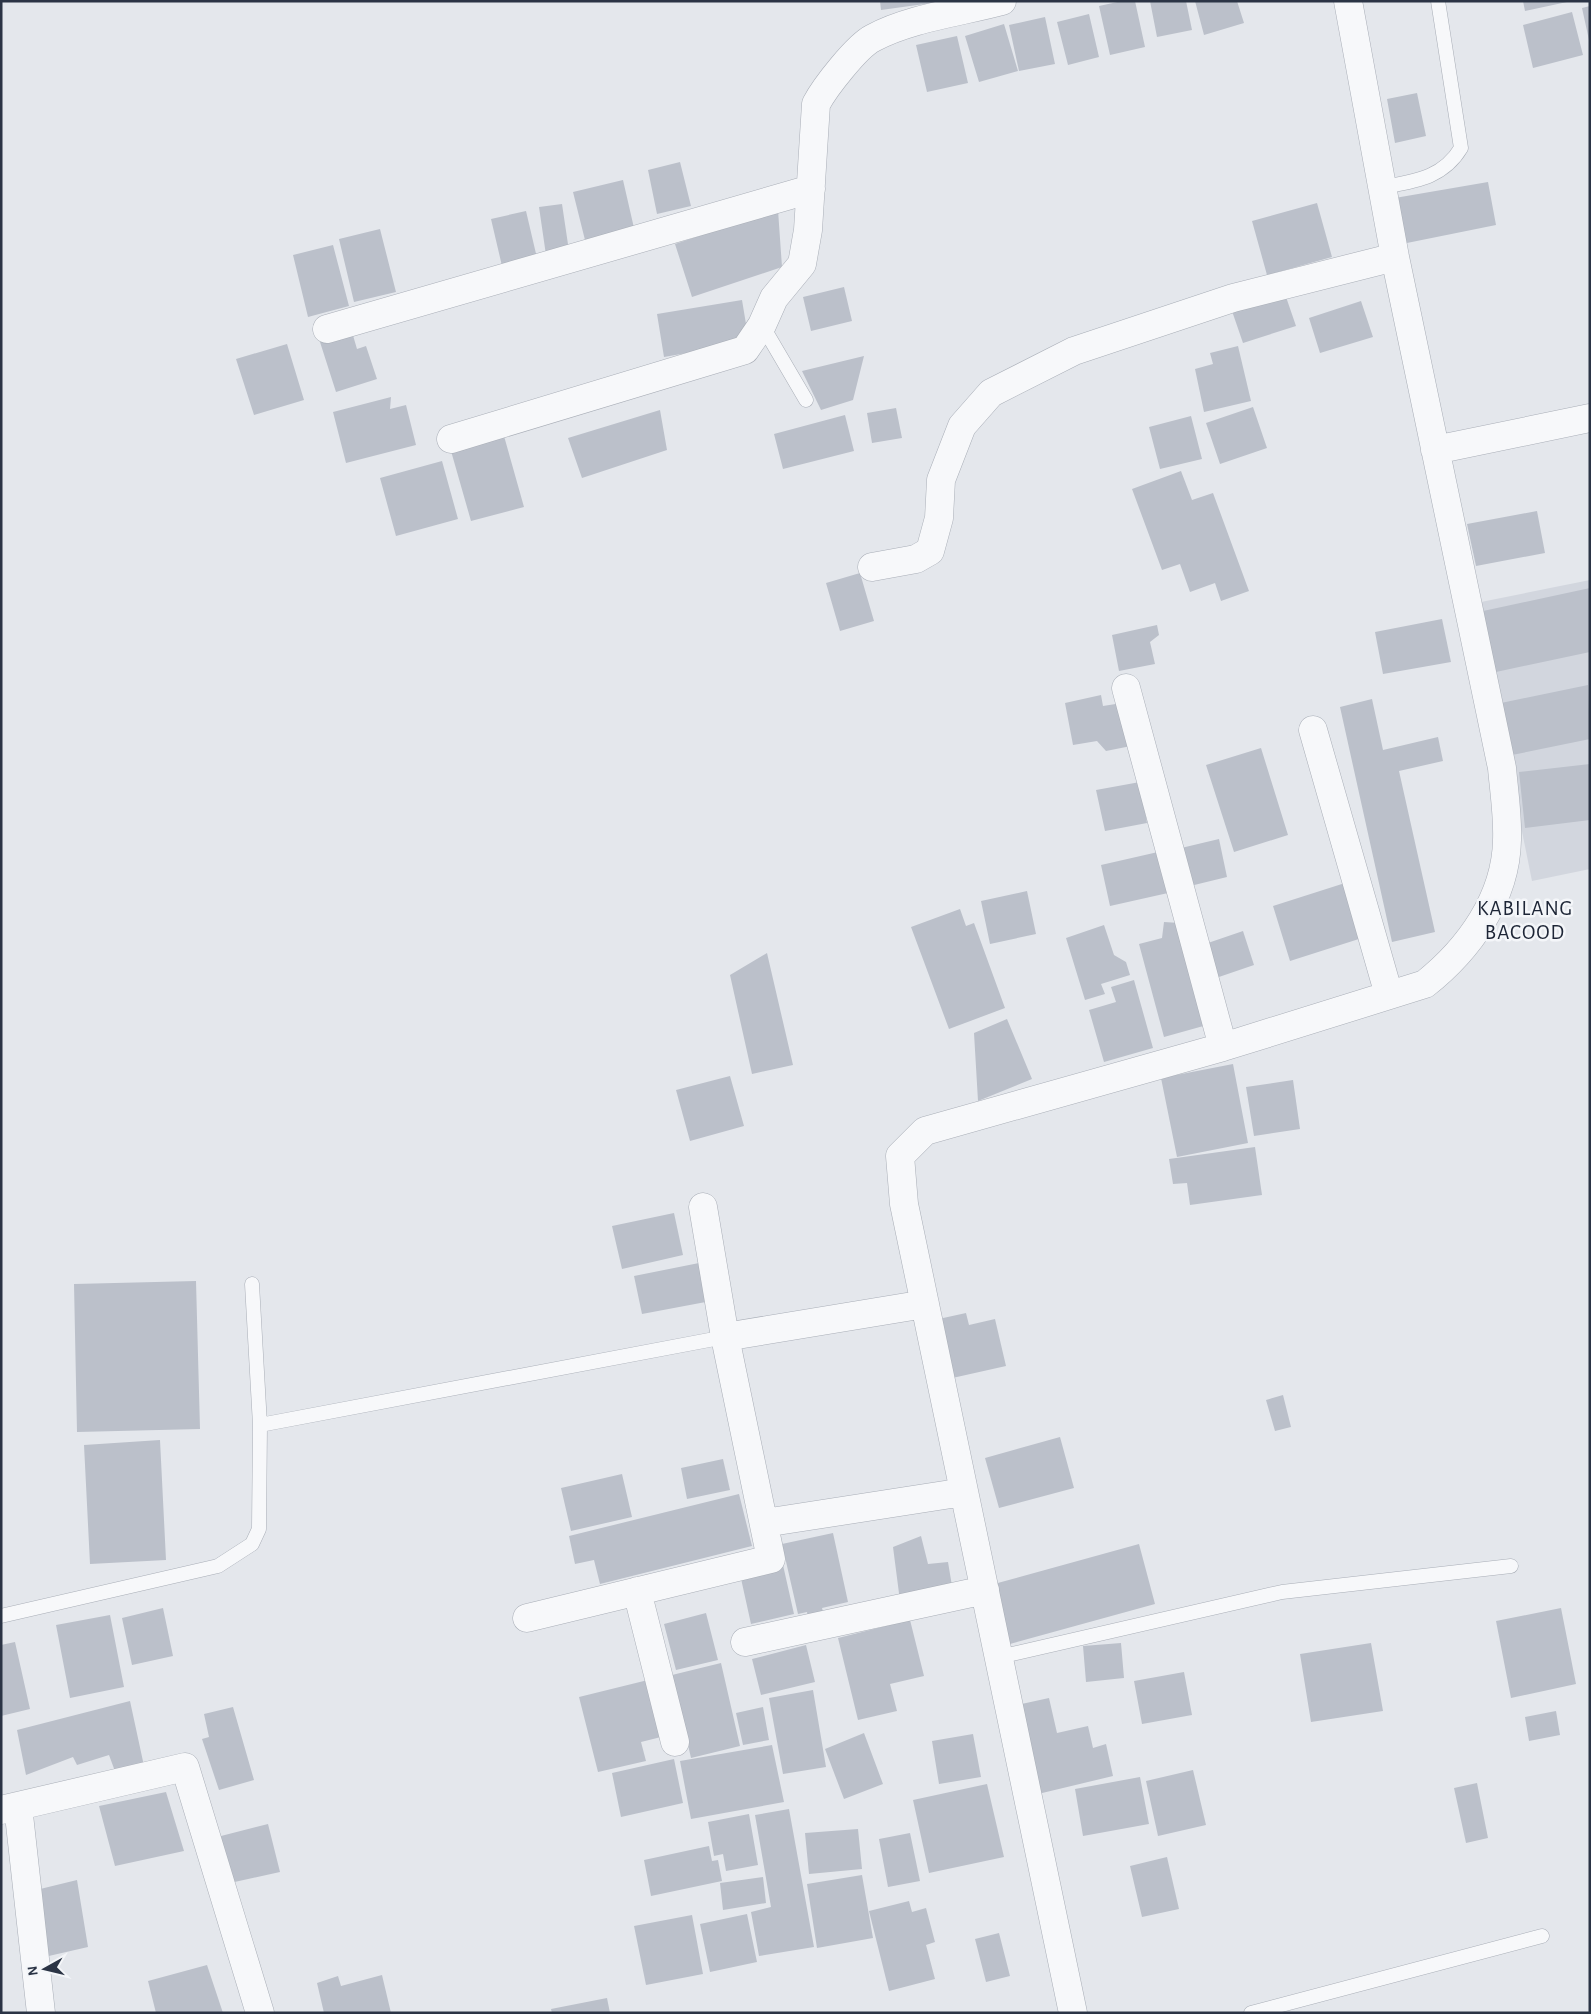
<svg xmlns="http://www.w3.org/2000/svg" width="1591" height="2014" viewBox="0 0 1591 2014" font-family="'Alegreya Sans',sans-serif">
<rect width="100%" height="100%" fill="#e4e7ec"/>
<path fill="#d2d6de" d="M 1590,580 L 1590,869 L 1532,881 L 1476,603 Z"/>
<path fill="#bbc0ca" d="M 880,1 L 939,1 L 939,2 L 881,10 Z
M 1122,1 L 1135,1 L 1145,47 L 1110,55 L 1099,6 Z
M 1150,1 L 1186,1 L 1192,30 L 1157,37 Z
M 1195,1 L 1237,1 L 1244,23 L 1204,35 Z
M 1523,1 L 1567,1 L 1567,2 L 1525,11 Z
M 1590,6 L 1590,40 L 1589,40 L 1582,8 Z
M 1572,12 L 1583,55 L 1533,68 L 1523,25 Z
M 1089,14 L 1099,57 L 1068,65 L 1057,22 Z
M 1045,17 L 1055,64 L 1019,71 L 1009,25 Z
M 1004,24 L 1018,71 L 979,82 L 965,36 Z
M 957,36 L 968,83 L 927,92 L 916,45 Z
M 1417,93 L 1426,136 L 1395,143 L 1387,99 Z
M 680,162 L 691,206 L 657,214 L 648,170 Z
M 623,180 L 634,228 L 585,240 L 573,192 Z
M 1488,182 L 1496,225 L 1397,245 L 1389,199 Z
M 1317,203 L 1332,257 L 1267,275 L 1252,221 Z
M 562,204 L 569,251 L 546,255 L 539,207 Z
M 778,210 L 782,267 L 692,297 L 675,244 Z
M 526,211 L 537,258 L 502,266 L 491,219 Z
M 380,229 L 396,292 L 354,302 L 339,239 Z
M 333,245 L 349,306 L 308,317 L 293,255 Z
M 844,287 L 852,321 L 811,331 L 803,297 Z
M 1285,294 L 1296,326 L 1243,343 L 1232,311 Z
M 742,300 L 749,342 L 664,357 L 657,314 Z
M 1361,301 L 1373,337 L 1320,353 L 1309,318 Z
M 352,332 L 357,349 L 366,346 L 377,379 L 336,392 L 320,342 Z
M 287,344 L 304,400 L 254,415 L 236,359 Z
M 1238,346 L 1251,401 L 1204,412 L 1195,369 L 1213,364 L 1210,353 Z
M 864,356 L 853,400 L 821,410 L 802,371 Z
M 391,397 L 390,409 L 406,405 L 416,445 L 346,463 L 333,412 Z
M 1253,407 L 1267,448 L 1220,464 L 1206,423 Z
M 896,408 L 902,438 L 872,443 L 867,413 Z
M 660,410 L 667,450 L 582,478 L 568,438 Z
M 845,415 L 854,451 L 783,469 L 774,434 Z
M 1191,416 L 1202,459 L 1160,469 L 1149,427 Z
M 504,436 L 524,507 L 471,521 L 451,451 Z
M 442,461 L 458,519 L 396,536 L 380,478 Z
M 1181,471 L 1192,500 L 1213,493 L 1249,591 L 1221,601 L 1215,583 L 1190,592 L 1180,564 L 1162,570 L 1132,489 Z
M 1537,511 L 1545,553 L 1476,566 L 1467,524 Z
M 860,573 L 874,621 L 840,631 L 826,583 Z
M 1590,588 L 1590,652 L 1496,672 L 1483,611 Z
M 1442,619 L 1451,662 L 1383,674 L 1375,632 Z
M 1157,625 L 1159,635 L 1150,642 L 1155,664 L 1119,671 L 1112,635 Z
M 1588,685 L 1590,739 L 1512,755 L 1501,703 Z
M 1101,695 L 1103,706 L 1122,703 L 1131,746 L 1106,751 L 1097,741 L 1073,745 L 1065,703 Z
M 1372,699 L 1383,750 L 1438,737 L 1443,761 L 1399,771 L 1435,932 L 1392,942 L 1340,707 Z
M 1261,748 L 1288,835 L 1234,852 L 1206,765 Z
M 1590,764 L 1590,820 L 1525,828 L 1519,772 Z
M 1140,782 L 1147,823 L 1105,831 L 1096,790 Z
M 1219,839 L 1227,877 L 1186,887 L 1177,849 Z
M 1158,852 L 1168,893 L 1110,906 L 1101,865 Z
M 1345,883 L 1362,938 L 1290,961 L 1273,906 Z
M 1027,891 L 1036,934 L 990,944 L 981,901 Z
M 960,909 L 966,926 L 974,923 L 1005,1008 L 949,1029 L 911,927 Z
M 1164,922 L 1180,923 L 1207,1025 L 1164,1037 L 1139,944 L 1162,938 Z
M 1104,925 L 1114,955 L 1126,962 L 1130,975 L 1101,984 L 1105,994 L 1085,1000 L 1066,938 Z
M 1243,931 L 1254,965 L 1216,978 L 1205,944 Z
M 767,953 L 793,1065 L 752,1074 L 730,975 Z
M 1134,980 L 1153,1048 L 1104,1062 L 1089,1010 L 1116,1002 L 1111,987 Z
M 1007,1019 L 1032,1079 L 978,1101 L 974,1033 Z
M 1233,1064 L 1248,1143 L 1177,1157 L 1161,1078 Z
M 730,1076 L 744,1126 L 690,1141 L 676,1090 Z
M 1293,1080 L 1300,1129 L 1254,1136 L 1246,1087 Z
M 1255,1147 L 1262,1195 L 1190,1205 L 1187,1183 L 1173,1184 L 1169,1159 Z
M 674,1213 L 683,1255 L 622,1269 L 612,1226 Z
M 704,1262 L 711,1301 L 642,1314 L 634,1276 Z
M 196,1281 L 200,1429 L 77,1432 L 74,1284 Z
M 966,1313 L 969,1325 L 995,1319 L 1006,1366 L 948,1379 L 934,1320 Z
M 1283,1395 L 1291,1427 L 1275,1431 L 1266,1400 Z
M 1060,1437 L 1074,1488 L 999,1508 L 985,1458 Z
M 160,1440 L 166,1560 L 90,1564 L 84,1445 Z
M 723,1459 L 730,1490 L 687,1499 L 681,1468 Z
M 622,1474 L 632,1517 L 571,1531 L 561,1488 Z
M 739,1494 L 752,1546 L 600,1584 L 594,1560 L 575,1564 L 569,1536 Z
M 833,1533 L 848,1602 L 822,1608 L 825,1619 L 809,1623 L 807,1612 L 798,1614 L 782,1544 Z
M 921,1536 L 928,1564 L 948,1562 L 953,1592 L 900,1601 L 893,1547 Z
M 1139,1544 L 1155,1604 L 1010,1644 L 994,1584 Z
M 783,1565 L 794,1614 L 751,1624 L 740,1574 Z
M 163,1608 L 173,1656 L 132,1665 L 122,1618 Z
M 1561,1608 L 1576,1684 L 1511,1698 L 1496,1621 Z
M 706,1613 L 718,1660 L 676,1670 L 664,1624 Z
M 110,1615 L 124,1687 L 70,1698 L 56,1625 Z
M 910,1620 L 924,1676 L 890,1684 L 897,1711 L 858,1720 L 838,1638 Z
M 15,1642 L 30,1709 L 1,1716 L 1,1645 Z
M 1121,1643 L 1124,1678 L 1086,1682 L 1083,1646 Z
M 1371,1643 L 1383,1711 L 1311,1722 L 1300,1654 Z
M 806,1645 L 815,1682 L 761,1695 L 752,1659 Z
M 721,1663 L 740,1746 L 691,1758 L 672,1675 Z
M 1184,1672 L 1192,1715 L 1142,1724 L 1134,1681 Z
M 652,1679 L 665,1736 L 641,1742 L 646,1761 L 598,1772 L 579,1697 Z
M 813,1690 L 826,1767 L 783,1774 L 769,1698 Z
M 1049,1698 L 1057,1733 L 1088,1726 L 1093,1748 L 1106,1744 L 1113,1776 L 1038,1794 L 1017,1705 Z
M 130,1701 L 144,1766 L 116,1774 L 109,1755 L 77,1765 L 73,1757 L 26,1775 L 17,1730 Z
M 233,1707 L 254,1780 L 219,1790 L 202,1739 L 209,1737 L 204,1714 Z
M 763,1707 L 769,1740 L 743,1745 L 736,1713 Z
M 1556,1711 L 1560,1735 L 1529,1741 L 1525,1717 Z
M 864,1733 L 883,1784 L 844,1799 L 825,1749 Z
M 973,1734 L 981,1777 L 939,1784 L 932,1741 Z
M 772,1745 L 784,1802 L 691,1819 L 680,1761 Z
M 674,1759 L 683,1803 L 621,1817 L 612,1773 Z
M 1193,1770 L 1206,1825 L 1158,1836 L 1146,1781 Z
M 1140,1777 L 1149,1824 L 1083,1836 L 1075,1789 Z
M 1477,1783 L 1488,1838 L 1466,1843 L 1454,1788 Z
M 987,1784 L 1004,1857 L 929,1873 L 913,1800 Z
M 166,1792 L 184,1851 L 115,1866 L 99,1806 Z
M 789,1809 L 814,1947 L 759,1956 L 751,1912 L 771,1907 L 755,1815 Z
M 749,1814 L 758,1865 L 726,1871 L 723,1854 L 714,1856 L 708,1822 Z
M 268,1824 L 280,1872 L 230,1883 L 221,1836 Z
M 858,1829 L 862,1869 L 809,1874 L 805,1833 Z
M 910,1833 L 920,1881 L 888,1887 L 879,1839 Z
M 709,1846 L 712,1861 L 718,1860 L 722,1881 L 651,1896 L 644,1860 Z
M 1167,1857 L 1179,1909 L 1142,1917 L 1130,1866 Z
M 862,1875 L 873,1938 L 817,1948 L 807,1884 Z
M 763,1877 L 766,1903 L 723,1910 L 720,1883 Z
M 77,1880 L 88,1947 L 40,1958 L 32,1891 Z
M 909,1901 L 912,1912 L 926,1908 L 935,1942 L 926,1945 L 935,1979 L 889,1991 L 869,1911 Z
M 747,1914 L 757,1962 L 710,1972 L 700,1924 Z
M 692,1915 L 703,1974 L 646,1985 L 634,1926 Z
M 999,1933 L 1010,1976 L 986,1982 L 975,1939 Z
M 207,1965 L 223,2013 L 156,2013 L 148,1981 Z
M 382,1975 L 391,2013 L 324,2013 L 317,1983 L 338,1976 L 341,1986 Z
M 607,1998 L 610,2013 L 552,2013 L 551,2009 Z"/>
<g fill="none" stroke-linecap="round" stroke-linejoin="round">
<g stroke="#a9aeb7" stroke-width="15">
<path id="service" d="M 1383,187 C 1415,181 1443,178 1461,148 L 1438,1
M 762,325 L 806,400
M 260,1425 L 725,1337
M 1,1616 L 218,1566 L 252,1544 L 259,1529 L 260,1425 L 252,1284
M 999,1657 L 1282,1592 L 1511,1566
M 1251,2013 L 1542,1936"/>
</g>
<g stroke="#a9aeb7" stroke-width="29">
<path id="minor" d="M 327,329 L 811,189
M 451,439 L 745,350 L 762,325 L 774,298 L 802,264 L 808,230 L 816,104 C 825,87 857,46 873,38 C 910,18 961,12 1002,1
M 1435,450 L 1590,418
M 872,567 L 916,559 L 930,551 L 939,518 L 941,480 L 962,426 L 991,393 L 1074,351 L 1233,298 L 1395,257
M 1126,688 L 1223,1047
M 1313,730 L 1389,995
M 725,1337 L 925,1304
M 764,1523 L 964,1492
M 637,1591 L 675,1742
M 527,1618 L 771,1559 L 725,1337 L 703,1207
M 745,1642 L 985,1590
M 18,1806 L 41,2013
M 1,1810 L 185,1767 L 260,2013
M 1073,2013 L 904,1204 L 900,1156 L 925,1131 L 1223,1047 L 1425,984 C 1469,949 1506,898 1507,840 C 1508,816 1504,791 1502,768 L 1395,257 L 1348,1"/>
</g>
<use href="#service" stroke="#f7f8fa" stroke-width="14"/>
<use href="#minor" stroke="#f7f8fa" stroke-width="28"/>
</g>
<g text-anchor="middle" stroke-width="5" stroke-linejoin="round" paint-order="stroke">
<g font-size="21" letter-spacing="1" fill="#1d2536" stroke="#f4f6f9">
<text x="1525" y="915">KABILANG<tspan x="1525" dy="24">BACOOD</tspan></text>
</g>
</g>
<rect width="1591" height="2014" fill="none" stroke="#2b3445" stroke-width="5"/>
<g transform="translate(45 1969) rotate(262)" stroke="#f4f6f9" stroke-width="4" paint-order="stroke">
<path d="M0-4L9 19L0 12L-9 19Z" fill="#2b3445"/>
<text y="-8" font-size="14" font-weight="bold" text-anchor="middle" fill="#2b3445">N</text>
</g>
</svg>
